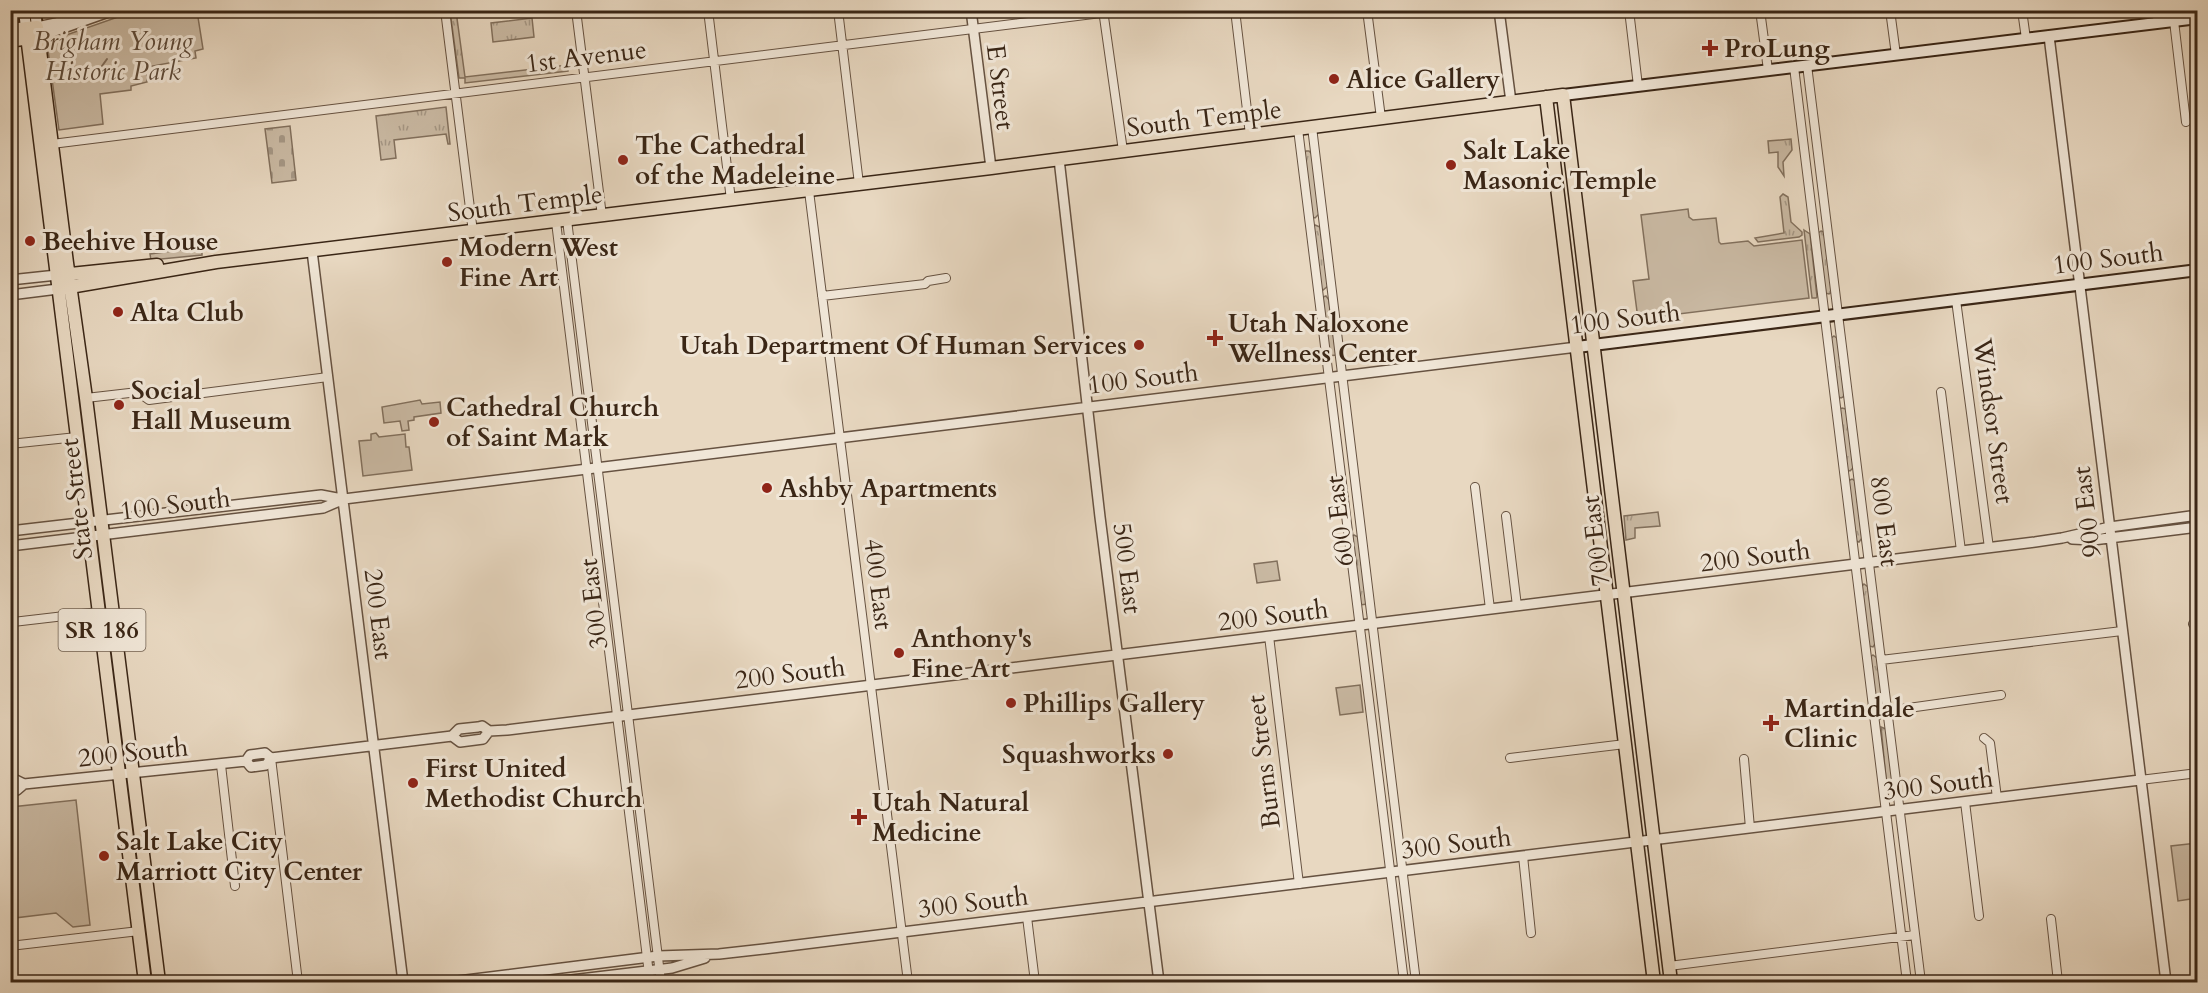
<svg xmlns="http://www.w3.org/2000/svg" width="2208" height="993" viewBox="0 0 2208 993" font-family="Cardo,serif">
<defs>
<pattern id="grass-tufts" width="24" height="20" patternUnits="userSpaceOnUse" patternTransform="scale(1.5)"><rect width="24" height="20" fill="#cabaa4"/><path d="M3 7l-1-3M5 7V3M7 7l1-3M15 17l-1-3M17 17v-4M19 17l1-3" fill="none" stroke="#a59785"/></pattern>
<pattern id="cemetery-stones" width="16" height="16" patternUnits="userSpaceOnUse" patternTransform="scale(1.5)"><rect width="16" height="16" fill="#cabaa4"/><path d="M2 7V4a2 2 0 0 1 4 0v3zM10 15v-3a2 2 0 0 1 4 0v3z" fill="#a59785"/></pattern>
</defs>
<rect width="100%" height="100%" fill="#e8d8c1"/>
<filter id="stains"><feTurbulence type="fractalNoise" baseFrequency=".00333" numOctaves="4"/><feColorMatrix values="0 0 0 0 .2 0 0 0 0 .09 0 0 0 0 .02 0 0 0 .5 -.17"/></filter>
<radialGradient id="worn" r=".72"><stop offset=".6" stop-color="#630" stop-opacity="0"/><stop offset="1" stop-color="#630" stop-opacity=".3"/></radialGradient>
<path fill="url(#grass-tufts)" stroke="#82705d" stroke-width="1.5" d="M 450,11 L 456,11 L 465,77 L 568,65 L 568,71 L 465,83 L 465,78 L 459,78 Z
M 532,18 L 534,37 L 493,42 L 491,23 Z
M 446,107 L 450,144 L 448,144 L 446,134 L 394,140 L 396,158 L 381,160 L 376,116 Z
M 1791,139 L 1792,150 L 1783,162 L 1784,176 L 1778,167 L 1778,152 L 1769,153 L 1768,141 Z
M 1306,151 L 1309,151 L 1312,154 L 1319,214 L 1315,218 L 1312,217 L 1304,155 Z
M 1783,194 L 1788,197 L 1791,222 L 1802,232 L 1802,235 L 1799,237 L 1758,242 L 1755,238 L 1784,233 L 1780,197 Z
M 1315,225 L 1320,227 L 1328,286 L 1323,290 L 1321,289 L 1313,228 Z
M 1804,230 L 1810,234 L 1817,297 L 1816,298 L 1812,298 Z
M 1821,231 L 1824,232 L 1832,292 L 1829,294 L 1825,293 L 1818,233 Z
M 202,247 L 202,255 L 151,260 L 150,254 Z
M 1326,296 L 1329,300 L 1336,355 L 1329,356 L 1323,297 Z
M 1834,336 L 1838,339 L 1845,396 L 1841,398 L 1838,397 L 1830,339 Z
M 1842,408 L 1846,409 L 1854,467 L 1850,471 L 1847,470 L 1839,410 Z
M 1852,479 L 1855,481 L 1862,538 L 1859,542 L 1856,541 L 1848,481 Z
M 1658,512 L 1660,526 L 1635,528 L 1635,538 L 1626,540 L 1624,516 Z
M 1354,535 L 1358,537 L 1367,604 L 1360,605 L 1352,536 Z
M 1864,584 L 1868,587 L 1875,644 L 1873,647 L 1869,646 L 1861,587 Z
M 1873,655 L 1877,658 L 1884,715 L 1880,719 L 1878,718 L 1870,657 Z
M 1881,727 L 1886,729 L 1893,785 L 1889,790 L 1887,789 Z"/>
<path fill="url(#cemetery-stones)" stroke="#82705d" stroke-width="1.5" d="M 290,126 L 296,180 L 272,183 L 265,129 Z"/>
<path fill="#cabaa4" stroke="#82705d" stroke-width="1.5" d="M 135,11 L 197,11 L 203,49 L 195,51 L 196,58 L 147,67 L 147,82 L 131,86 L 131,90 L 100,94 L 103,124 L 59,130 L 48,50 L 49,41 Z
M 1688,209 L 1689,217 L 1693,220 L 1716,218 L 1719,242 L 1721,244 L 1748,241 L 1754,246 L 1802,240 L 1809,298 L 1638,319 L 1633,281 L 1649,279 L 1641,215 Z
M 420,400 L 422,404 L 440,402 L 441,413 L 414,417 L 414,420 L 408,421 L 409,430 L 402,431 L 400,421 L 384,423 L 382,407 Z
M 376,433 L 379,437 L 405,434 L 406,447 L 409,447 L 412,470 L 363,476 L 359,441 L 371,440 L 371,434 Z
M 1277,561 L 1280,580 L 1257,583 L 1254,564 Z
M 1360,685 L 1363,712 L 1340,715 L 1336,688 Z
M 76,800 L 90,925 L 73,927 L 56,913 L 15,918 L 16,924 L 11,925 L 11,807 Z
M 2197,843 L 2197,898 L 2178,901 L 2171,846 Z"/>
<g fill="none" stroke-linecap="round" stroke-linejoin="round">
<path stroke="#7f6c5a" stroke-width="2" d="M 61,77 L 97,73 L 107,59"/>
<g stroke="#665241" stroke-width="10">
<path id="minor" d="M 445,10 L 473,232
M 576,10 L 602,216
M 708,10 L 731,200
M 838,10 L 859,184
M 1103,10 L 1123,151
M 1235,10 L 1250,135
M 1367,10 L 1381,118
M 1629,10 L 1638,86
M 1760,10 L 1768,70
M 1890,10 L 1896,55
M 2022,10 L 2026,39
M 2156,10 L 2158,23
M 2174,21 L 2186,122
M 1807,65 L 1921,982
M 1794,67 L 1907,982
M 1312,127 L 1416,982
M 1298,129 L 1404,982
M 52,144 L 1125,10
M 809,191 L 908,982
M 567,220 L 661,982
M 556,222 L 650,982
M 822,296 L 925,284 L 928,281 L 946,278
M 1956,300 L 1989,548
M 1941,392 L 1961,551
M 86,398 L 138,392 L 149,400 L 328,377
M 10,444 L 77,437
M 1475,487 L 1490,609
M 1506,516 L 1517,606
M 13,622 L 99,612
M 2193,624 L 2198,623
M 1269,636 L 1299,884
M 1881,660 L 2122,631
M 1887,711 L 2001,695
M 1984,738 L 1990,743 L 1997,798
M 271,758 L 298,982
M 1510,758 L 1625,744
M 1744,759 L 1750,828
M 221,765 L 235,886
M 2140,780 L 2198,773
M 1965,802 L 1979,916
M 1523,856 L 1531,933
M 1027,917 L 1035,982
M 2051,919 L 2058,982
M 10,946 L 139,931
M 1669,966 L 1915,935"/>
</g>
<g stroke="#665241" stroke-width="12">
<path id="tertiary" d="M 971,10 L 991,168
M 1499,10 L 1511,102
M 37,27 L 56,23 L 94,10
M 2049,36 L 2166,982
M 38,37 L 114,10
M 1059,159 L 1100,517 L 1159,982
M 312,251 L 403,982
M 10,280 L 57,275
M 10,295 L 58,289
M 10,531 L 321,495 L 342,499
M 2072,539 L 2093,540 L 2198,527
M 10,546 L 323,508 L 344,499 L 1577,347
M 452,736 L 460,742 L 483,739 L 489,731
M 246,761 L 251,767 L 266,765 L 271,758
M 10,781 L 16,780 L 24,784
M 10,791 L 17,790 L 24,784 L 246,761 L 250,755 L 265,753 L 271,758 L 452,736 L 459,729 L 478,727 L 482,726 L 489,731 L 507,730 L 2035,542 L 2062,538 L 2110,527 L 2198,515
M 450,982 L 658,956 L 719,954 L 764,949 L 2140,780
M 555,982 L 672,968 L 705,958"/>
</g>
<g stroke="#3a2616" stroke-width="14">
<path id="secondary" d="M 24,10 L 26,28
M 35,10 L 37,27
M 1563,95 L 2198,18
M 1577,347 L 2198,270"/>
</g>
<g stroke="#3a2616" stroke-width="15">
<path id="primary" d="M 26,28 L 145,982
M 10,30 L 37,27 L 67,263 L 86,398 L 159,982
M 10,41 L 34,37
M 1546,97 L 1654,982
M 61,275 L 157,265
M 58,289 L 216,262 L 991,168 L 1563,95 L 1671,982"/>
</g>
<use href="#minor" stroke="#f0e6d7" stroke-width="8"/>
<use href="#tertiary" stroke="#f0e6d7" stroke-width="9"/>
<use href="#secondary" stroke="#f0e6d7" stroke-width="10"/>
<use href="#primary" stroke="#e8d8c1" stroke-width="12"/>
</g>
<g fill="#8f2418" stroke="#f0e6d7" stroke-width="2">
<path d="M1707 39h6v6h6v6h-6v6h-6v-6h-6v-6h6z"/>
<circle cx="1334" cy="79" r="6"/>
<circle cx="623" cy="160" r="6"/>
<circle cx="1451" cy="165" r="6"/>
<circle cx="30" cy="241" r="6"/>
<circle cx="447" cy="262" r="6"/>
<circle cx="118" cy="312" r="6"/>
<path d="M1212 329h6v6h6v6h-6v6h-6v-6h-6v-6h6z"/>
<circle cx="1139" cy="345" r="6"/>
<circle cx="119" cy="405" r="6"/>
<circle cx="434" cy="422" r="6"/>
<circle cx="767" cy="488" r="6"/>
<circle cx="899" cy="653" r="6"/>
<circle cx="1011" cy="703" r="6"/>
<path d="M1768 714h6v6h6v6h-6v6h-6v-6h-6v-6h6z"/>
<circle cx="1168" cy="754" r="6"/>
<circle cx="413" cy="783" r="6"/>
<path d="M856 808h6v6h6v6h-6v6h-6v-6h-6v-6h6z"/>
<circle cx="104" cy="856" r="6"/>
</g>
<g text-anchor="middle" stroke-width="6" stroke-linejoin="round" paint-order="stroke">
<rect fill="#f0e6d7" stroke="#716050" stroke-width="1.5" x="58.5" y="609" width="87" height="42" rx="4.5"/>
<g font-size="24" font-weight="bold" fill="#3a2616">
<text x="102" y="638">SR 186</text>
</g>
<g font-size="26" font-style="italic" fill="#5e4b3a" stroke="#f0e6d7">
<text x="113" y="50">Brigham Young<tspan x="113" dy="30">Historic Park</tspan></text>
</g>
<g font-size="26" font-weight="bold" fill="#3a2616" stroke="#f0e6d7" text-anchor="start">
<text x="1724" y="57">ProLung</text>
<text x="1346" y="88">Alice Gallery</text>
<text x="635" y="154">The Cathedral<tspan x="635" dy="30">of the Madeleine</tspan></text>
<text x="1463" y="159">Salt Lake<tspan x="1463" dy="30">Masonic Temple</tspan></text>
<text x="42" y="250">Beehive House</text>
<text x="459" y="256">Modern West<tspan x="459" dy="30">Fine Art</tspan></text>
<text x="130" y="321">Alta Club</text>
<text x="1228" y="332">Utah Naloxone<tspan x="1228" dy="30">Wellness Center</tspan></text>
<text x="1127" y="354" text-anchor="end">Utah Department Of Human Services</text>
<text x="131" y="399">Social<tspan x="131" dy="30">Hall Museum</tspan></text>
<text x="446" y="416">Cathedral Church<tspan x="446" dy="30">of Saint Mark</tspan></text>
<text x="779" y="497">Ashby Apartments</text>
<text x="911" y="647">Anthony's<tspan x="911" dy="30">Fine Art</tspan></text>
<text x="1023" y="712">Phillips Gallery</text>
<text x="1784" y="717">Martindale<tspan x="1784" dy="30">Clinic</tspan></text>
<text x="1156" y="763" text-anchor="end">Squashworks</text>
<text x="425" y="777">First United<tspan x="425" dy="30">Methodist Church</tspan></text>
<text x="872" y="811">Utah Natural<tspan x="872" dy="30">Medicine</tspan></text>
<text x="116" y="850">Salt Lake City<tspan x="116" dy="30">Marriott City Center</tspan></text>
</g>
<g font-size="26" fill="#3a2616" stroke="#f0e6d7">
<text transform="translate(586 56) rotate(-7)" y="9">1st Avenue</text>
<text transform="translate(1001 87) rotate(83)" y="9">E Street</text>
<text transform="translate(1204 118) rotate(-7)" y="9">South Temple</text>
<text transform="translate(525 203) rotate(-7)" y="9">South Temple</text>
<text transform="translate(2108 258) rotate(-7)" y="9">100 South</text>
<text transform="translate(1625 318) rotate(-7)" y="9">100 South</text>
<text transform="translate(1143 378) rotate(-7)" y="9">100 South</text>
<text transform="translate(1994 421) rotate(82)" y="9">Windsor Street</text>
<text transform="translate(76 499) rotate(-97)" y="9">State Street</text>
<text transform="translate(175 504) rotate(-7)" y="9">100 South</text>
<text transform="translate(2086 512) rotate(-97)" y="9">900 East</text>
<text transform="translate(1339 521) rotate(-97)" y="9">600 East</text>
<text transform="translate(1885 521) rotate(83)" y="9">800 East</text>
<text transform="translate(1595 541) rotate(-97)" y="9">700 East</text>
<text transform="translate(1755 556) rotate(-7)" y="9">200 South</text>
<text transform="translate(1128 568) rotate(83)" y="9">500 East</text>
<text transform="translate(879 584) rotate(83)" y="9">400 East</text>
<text transform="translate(593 604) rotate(-97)" y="9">300 East</text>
<text transform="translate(379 614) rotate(83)" y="9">200 East</text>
<text transform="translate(1273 615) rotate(-7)" y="9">200 South</text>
<text transform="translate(790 673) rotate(-7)" y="9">200 South</text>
<text transform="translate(133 752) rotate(-6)" y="9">200 South</text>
<text transform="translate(1263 762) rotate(-97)" y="9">Burns Street</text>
<text transform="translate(1938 784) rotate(-7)" y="9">300 South</text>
<text transform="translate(1456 843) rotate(-7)" y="9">300 South</text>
<text transform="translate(973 902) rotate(-7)" y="9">300 South</text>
</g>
</g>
<rect width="2208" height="993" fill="none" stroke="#e8d8c1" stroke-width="36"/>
<rect x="12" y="12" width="2184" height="969" fill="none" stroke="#3a2616" stroke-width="3"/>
<rect x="18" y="18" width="2172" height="957" fill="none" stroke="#3a2616" stroke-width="1.5"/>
<rect width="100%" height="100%" filter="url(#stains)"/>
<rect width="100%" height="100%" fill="url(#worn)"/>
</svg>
